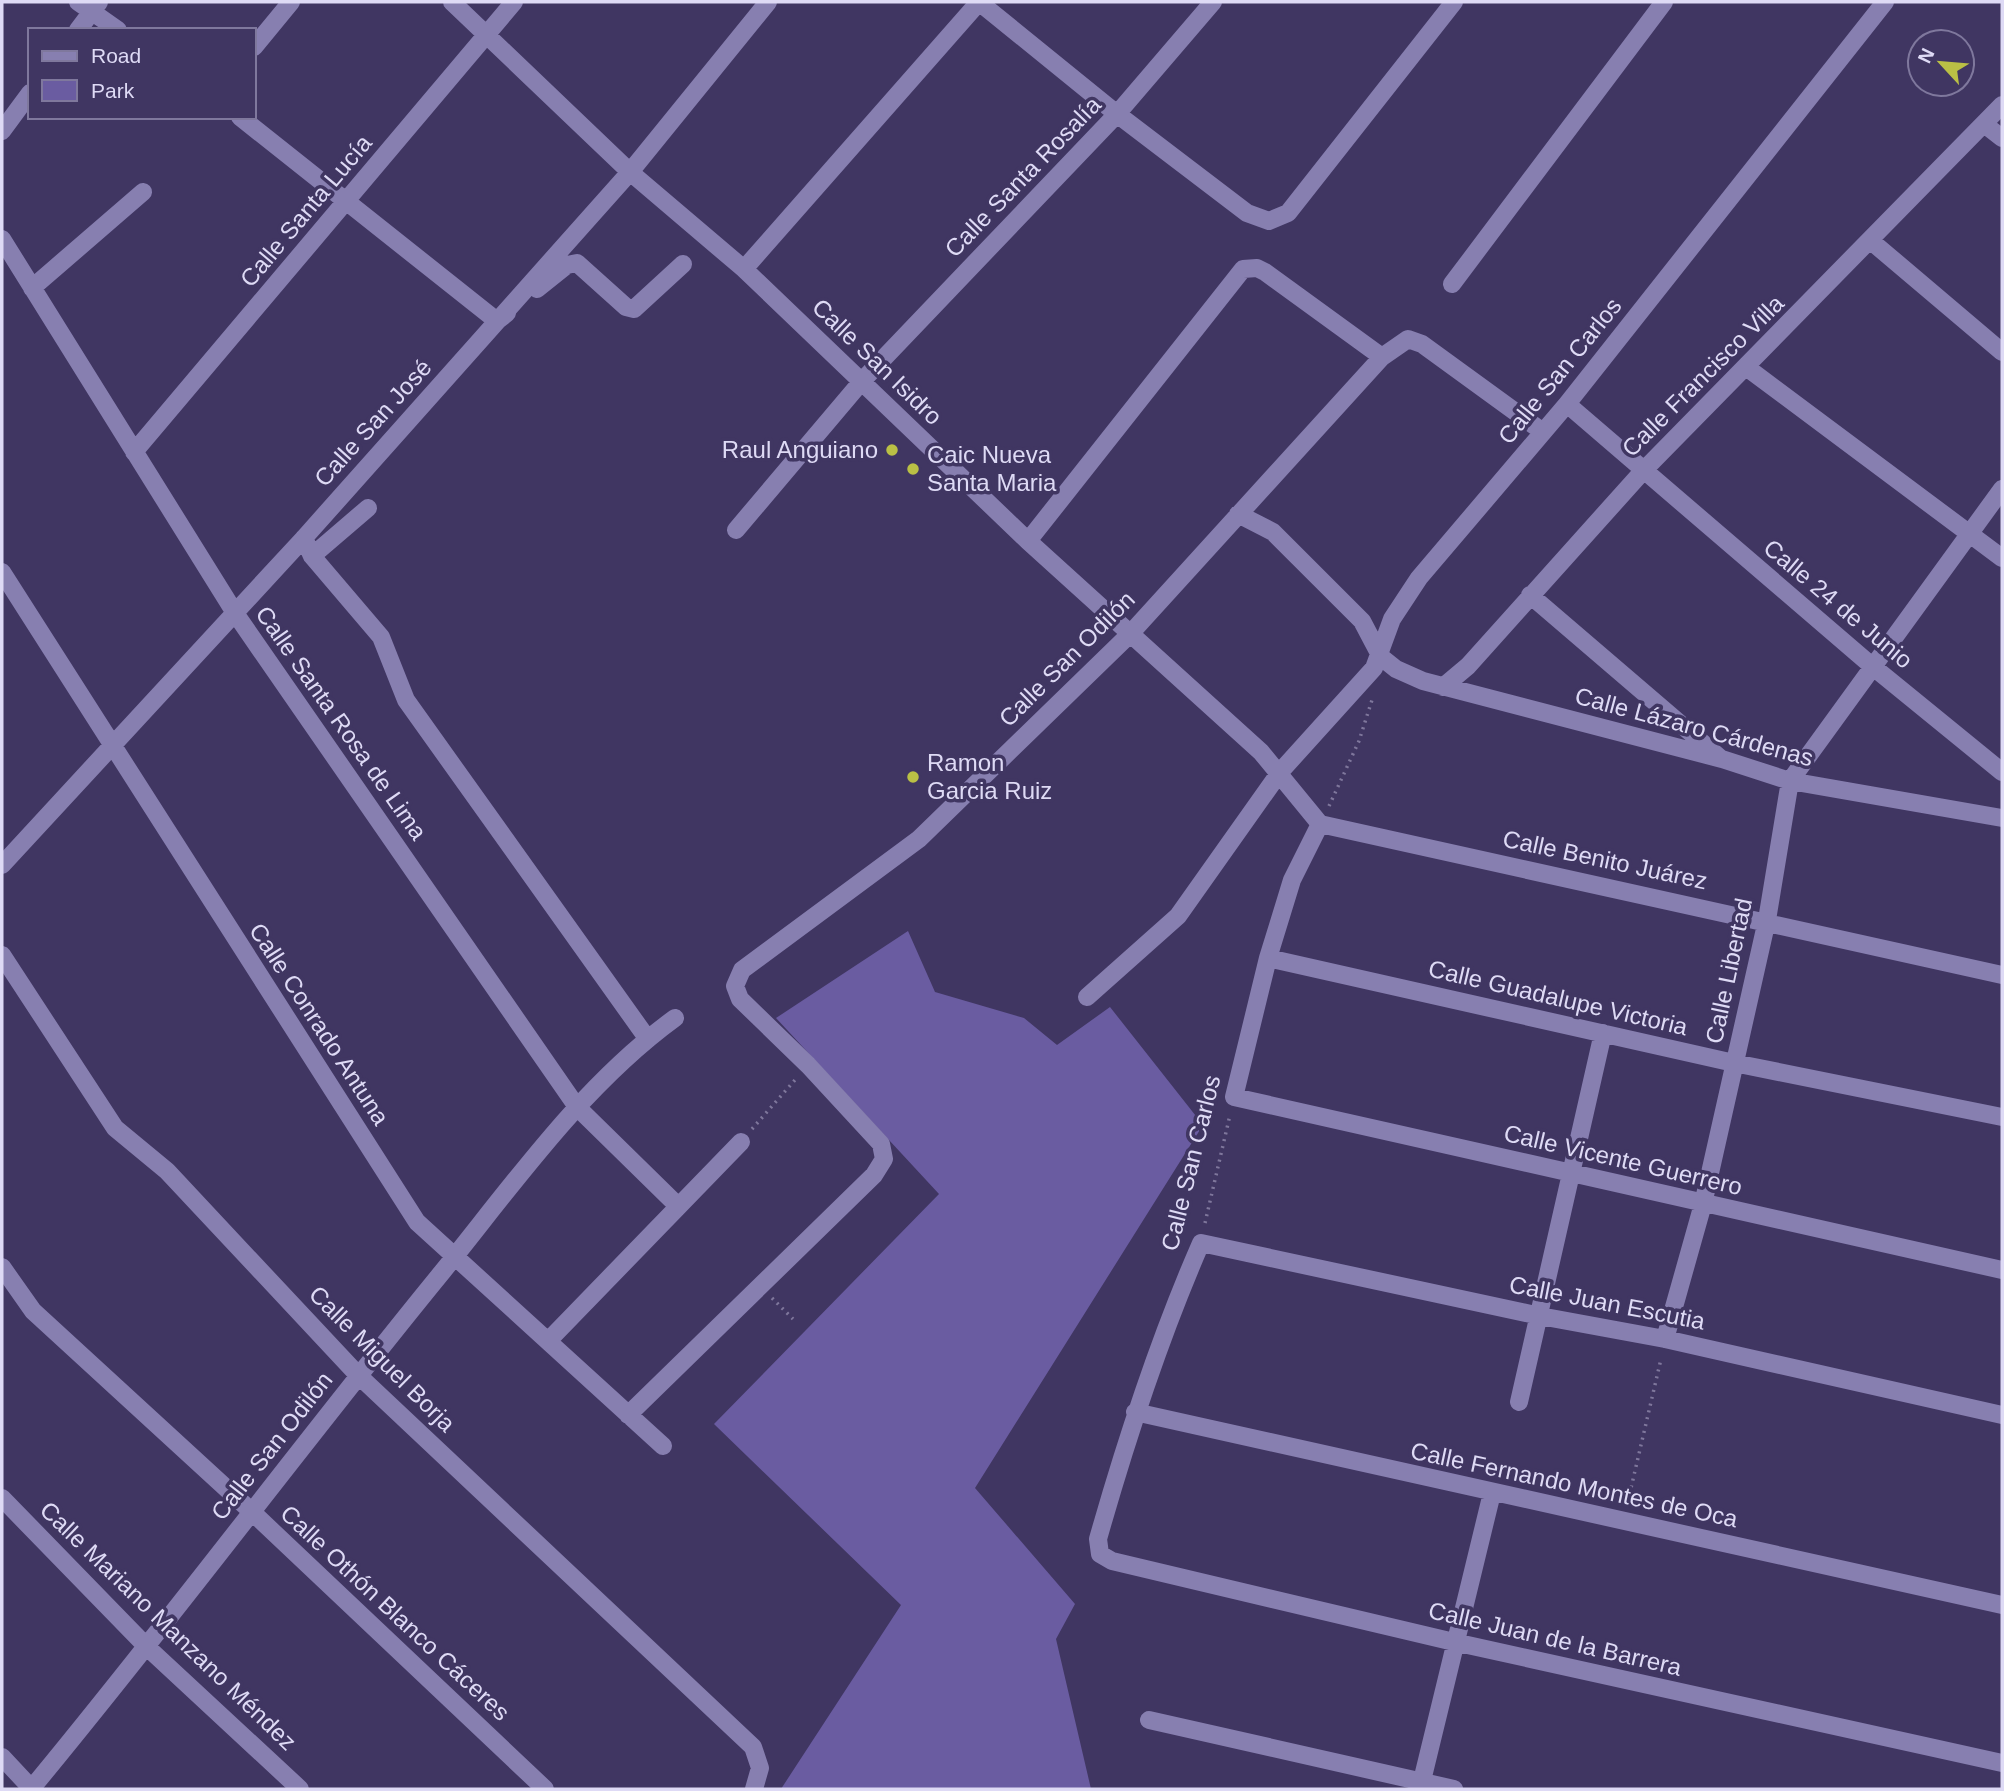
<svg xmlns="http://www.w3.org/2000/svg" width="2004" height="1791" viewBox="0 0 2004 1791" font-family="Helvetica,sans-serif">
<rect width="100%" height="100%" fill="#403662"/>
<path fill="#6a5ca1" d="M 908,931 L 935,992 L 1024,1018 L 1057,1045 L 1110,1007 L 1203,1125 L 975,1488 L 1075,1604 L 1056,1639 L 1091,1789 L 781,1789 L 901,1605 L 714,1424 L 939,1194 L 776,1018 Z"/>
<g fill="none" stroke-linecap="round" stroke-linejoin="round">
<path stroke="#7f779c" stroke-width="3.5" stroke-dasharray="2 5" stroke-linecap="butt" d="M 1329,806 L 1359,741 L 1372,700
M 752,1129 L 795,1080
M 1205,1223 L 1230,1115
M 772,1298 L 793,1319
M 1628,1501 L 1661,1359"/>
<path stroke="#877fb0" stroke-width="18" d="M 78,2 L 118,30
M 452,2 L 630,172 L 744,269 L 1028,541 L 1261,752 L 1320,824
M 979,2 L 1117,114 L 1247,213 L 1269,221 L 1288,213 L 1454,2
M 78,30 L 99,2
M 254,47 L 291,2
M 240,117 L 497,321 L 507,313
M 1984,124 L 2002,138
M 2,131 L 30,93
M 2,239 L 235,613 L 577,1107 L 678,1206
M 1871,241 L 2002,352
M 744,269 L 979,2
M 1452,284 L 1664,2
M 32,288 L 143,192
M 537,289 L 567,265 L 577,263 L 626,307 L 634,309 L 683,264
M 1746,367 L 2002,558
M 1567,404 L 1872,666 L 2002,772
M 134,452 L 514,2
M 1238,514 L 1273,532 L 1362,621 L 1381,657
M 736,530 L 862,381 L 1117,114 L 1213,2
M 304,538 L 312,556 L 381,637 L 406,700 L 647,1038
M 1028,541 L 1243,269 L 1257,268 L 1265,272 L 1382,357
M 312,556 L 368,508
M 2,572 L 417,1222 L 663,1446
M 1530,595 L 1719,757
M 1381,657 L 1396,669 L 1423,681 L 1722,759 L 1790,781 L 2002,818
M 1443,687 L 1468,666 L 1643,471 L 2002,105
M 1320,824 L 1292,880 L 1268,958 L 1234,1097 L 2002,1270
M 1320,824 L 2002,975
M 2,865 L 304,538 L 630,172 L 768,2
M 2,955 L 115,1128 L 167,1171 L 358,1375 L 753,1747 L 760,1768 L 754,1789
M 1268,958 L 1734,1063 L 2002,1117
M 1087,997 L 1178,916 L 1280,772 L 1374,668 L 1392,619 L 1419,578 L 1567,404 L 1885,2
M 2,1267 L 33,1311 L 251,1511 L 545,1789
M 1665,1339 L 1703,1204 L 1767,920 L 1790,781 L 2002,489
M 548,1341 L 741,1142
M 1519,1402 L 1603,1033
M 1135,1412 L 2002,1605
M 628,1415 L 874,1175 L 884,1159 L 881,1144 L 808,1065 L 740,999 L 735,986 L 742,970 L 919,839 L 1130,634 L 1382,357 L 1408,339 L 1422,344 L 1543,432
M 2002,1415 L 1665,1339 L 1540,1316 L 1201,1243 C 1159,1339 1127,1437 1098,1539 L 1100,1554 L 1112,1561 L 1454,1642 L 2002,1763
M 2,1498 L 148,1648 L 300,1789
M 1149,1720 L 1454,1789
M 2,1757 L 32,1789
M 31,1789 C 172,1619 303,1442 443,1271 C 514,1183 583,1085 675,1018
M 1420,1789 L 1492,1493"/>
</g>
<g fill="#bac045" stroke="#403662" stroke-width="2.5">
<circle cx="892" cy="450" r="7"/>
<circle cx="913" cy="469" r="7"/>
<circle cx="913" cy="777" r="7"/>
</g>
<g text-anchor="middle" stroke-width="7" stroke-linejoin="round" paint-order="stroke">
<g font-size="24" fill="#dedaf5" stroke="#403662">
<text transform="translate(1023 177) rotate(-46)" y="8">Calle Santa Rosalía</text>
<text transform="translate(306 211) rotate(-50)" y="8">Calle Santa Lucía</text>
<text transform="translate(877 362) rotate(44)" y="8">Calle San Isidro</text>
<text transform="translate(1560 371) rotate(-51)" y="8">Calle San Carlos</text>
<text transform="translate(1703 376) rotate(-45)" y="8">Calle Francisco Villa</text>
<text transform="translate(373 423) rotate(-48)" y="8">Calle San José</text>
<text transform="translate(1838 604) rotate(40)" y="8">Calle 24 de Junio</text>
<text transform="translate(1067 659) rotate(-45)" y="8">Calle San Odilón</text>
<text transform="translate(341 723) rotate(55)" y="8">Calle Santa Rosa de Lima</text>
<text transform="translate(1694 727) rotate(15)" y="8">Calle Lázaro Cárdenas</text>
<text transform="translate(1605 860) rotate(12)" y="8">Calle Benito Juárez</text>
<text transform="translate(1729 971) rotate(-78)" y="8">Calle Libertad</text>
<text transform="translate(1558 998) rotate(13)" y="8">Calle Guadalupe Victoria</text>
<text transform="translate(319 1024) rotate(57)" y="8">Calle Conrado Antuna</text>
<text transform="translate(1623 1160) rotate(13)" y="8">Calle Vicente Guerrero</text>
<text transform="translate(1191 1163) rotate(-76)" y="8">Calle San Carlos</text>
<text transform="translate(1607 1303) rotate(11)" y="8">Calle Juan Escutia</text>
<text transform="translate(382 1359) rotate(45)" y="8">Calle Miguel Borja</text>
<text transform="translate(272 1446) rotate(-52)" y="8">Calle San Odilón</text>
<text transform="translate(1574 1485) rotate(12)" y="8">Calle Fernando Montes de Oca</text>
<text transform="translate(395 1613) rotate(43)" y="8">Calle Othón Blanco Cáceres</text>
<text transform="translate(168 1626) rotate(44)" y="8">Calle Mariano Manzano Méndez</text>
<text transform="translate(1555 1639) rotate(13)" y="8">Calle Juan de la Barrera</text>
</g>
<g font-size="24" fill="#dedaf5" stroke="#403662" text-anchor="start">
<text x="878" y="458" text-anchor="end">Raul Anguiano</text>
<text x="927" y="463">Caic Nueva<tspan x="927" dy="28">Santa Maria</tspan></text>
<text x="927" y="771">Ramon<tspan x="927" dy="28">Garcia Ruiz</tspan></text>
</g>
</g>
<rect width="2004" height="1791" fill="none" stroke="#dedaf5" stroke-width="7"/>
<rect x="28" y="28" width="228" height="91" fill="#403662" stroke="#7f789d" stroke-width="2"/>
<rect x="42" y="51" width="35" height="10" fill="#877fb0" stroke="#7f789d" stroke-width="2"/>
<text x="91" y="63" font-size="21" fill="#dedaf5">Road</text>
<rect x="42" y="80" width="35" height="21" fill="#6a5ca1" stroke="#7f789d" stroke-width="2"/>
<text x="91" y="98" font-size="21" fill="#dedaf5">Park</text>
<g transform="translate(1941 63) rotate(296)"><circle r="33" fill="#403662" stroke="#7f789d" stroke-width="2"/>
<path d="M0-5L12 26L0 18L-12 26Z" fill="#bac045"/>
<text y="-10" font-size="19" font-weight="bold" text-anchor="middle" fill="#dedaf5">N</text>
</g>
</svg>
